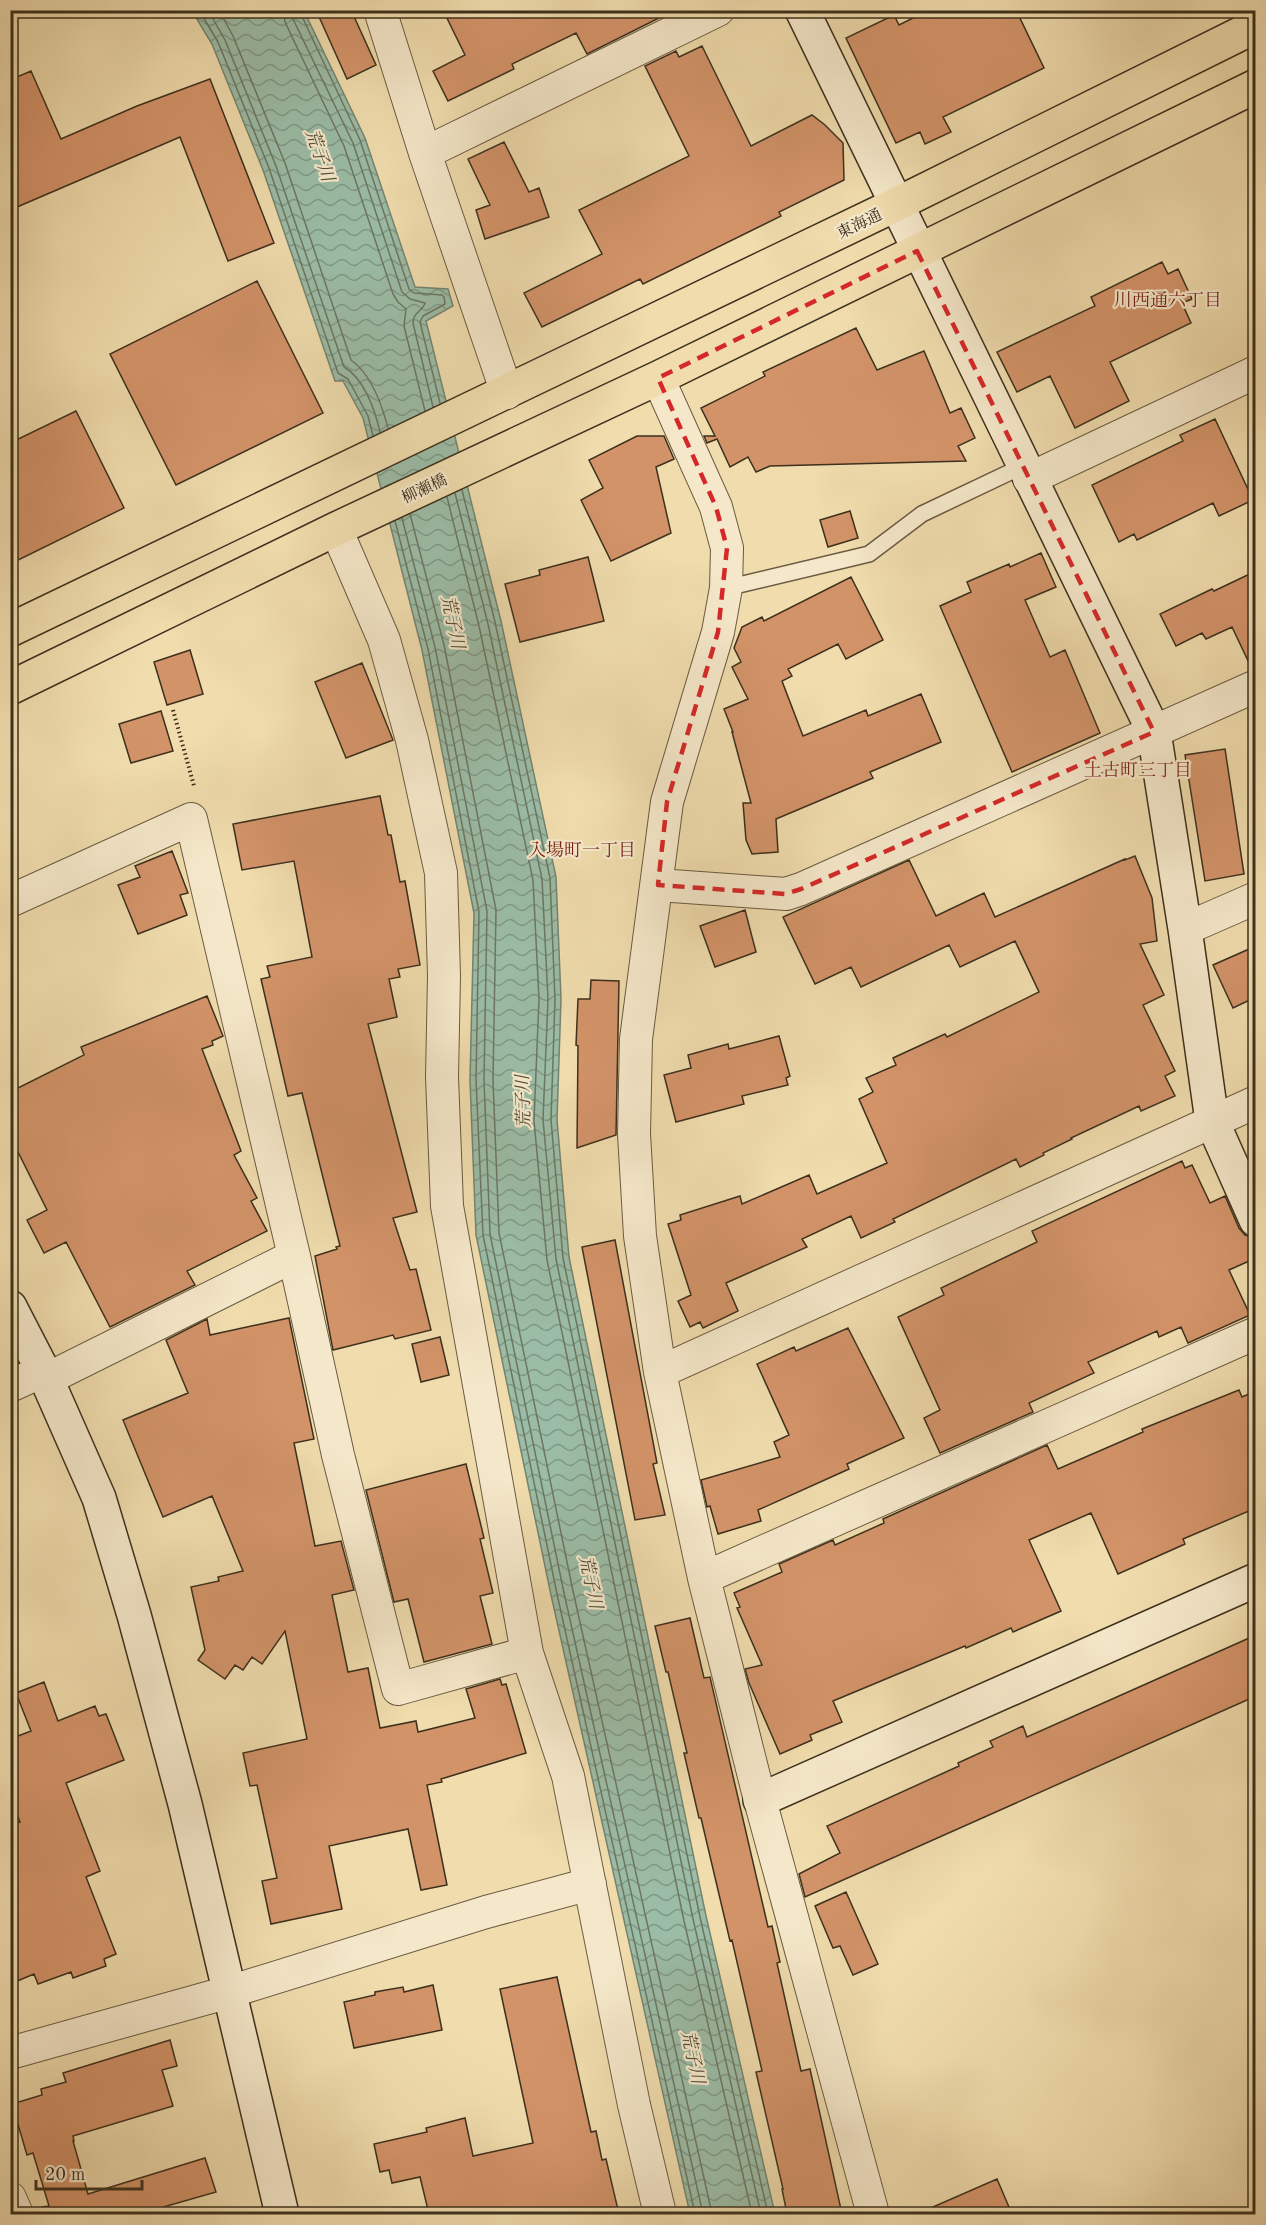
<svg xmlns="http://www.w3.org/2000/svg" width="1266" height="2225" viewBox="0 0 1266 2225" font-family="'Old Standard TT','Noto Serif JP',serif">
<defs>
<pattern id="water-waves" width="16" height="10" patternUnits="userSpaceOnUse" patternTransform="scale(1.5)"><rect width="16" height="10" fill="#9bbca6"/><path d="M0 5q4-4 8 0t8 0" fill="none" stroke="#809987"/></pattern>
</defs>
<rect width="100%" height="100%" fill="#f0dcad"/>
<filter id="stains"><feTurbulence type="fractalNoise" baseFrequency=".00333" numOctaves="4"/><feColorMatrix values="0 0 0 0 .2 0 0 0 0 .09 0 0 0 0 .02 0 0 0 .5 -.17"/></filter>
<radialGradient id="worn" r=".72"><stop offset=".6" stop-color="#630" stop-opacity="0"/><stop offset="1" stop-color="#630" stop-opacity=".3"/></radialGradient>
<path fill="url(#water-waves)" stroke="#75846f" stroke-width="1.5" d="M 192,11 L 304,11 L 365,138 L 415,287 L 448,289 L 453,306 L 426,321 L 501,621 L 556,877 L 561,999 L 557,1120 L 569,1257 L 706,1916 L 775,2214 L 690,2214 L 551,1595 L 476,1235 L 470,1080 L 474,913 L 422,650 L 363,418 L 343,381 L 335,381 L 263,170 L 212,44 Z"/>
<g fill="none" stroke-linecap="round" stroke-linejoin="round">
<path stroke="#6c7662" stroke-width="1.5" d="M 199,10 L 218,42 L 269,168 L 338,373 L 348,379 L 368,416 L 373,436
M 208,10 L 225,40 L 276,166 L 344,367 C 364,378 375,410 380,432
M 219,10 L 233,36 L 285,163 L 351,360 C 371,374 382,405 388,428
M 283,10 L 285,22 L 344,146 L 393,294 L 398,302 L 406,309 L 404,326 L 425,411
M 292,10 L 293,19 L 353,143 L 402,292 L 410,299 L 425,303 C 423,311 413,312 413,323 L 433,407
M 299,10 L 360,140 L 409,289 L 414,293 L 442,295 L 444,297 L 445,304 L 423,316 L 420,322 L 440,403
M 462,490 L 495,622 L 550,878 L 555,999 L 551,1120 L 563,1258 L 700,1917 L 768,2214
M 455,493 L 488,624 L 542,879 L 548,999 L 543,1120 L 556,1259 L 693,1919 L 761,2214
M 447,497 L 479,626 L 533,880 L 539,999 L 534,1121 L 547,1260 L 684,1921 L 752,2214
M 410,514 L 444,645 L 496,910 L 493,1080 L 499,1233 L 573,1591 L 712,2214
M 402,518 L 435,647 L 487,911 L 484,1080 L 490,1234 L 564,1593 L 703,2214
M 395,521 L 428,649 L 479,912 L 476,1080 L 483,1235 L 557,1594 L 695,2214"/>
</g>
<path fill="#d39369" stroke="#3d301d" stroke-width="1.5" d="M 316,10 L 351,10 L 376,65 L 347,79 Z
M 443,10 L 675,10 L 587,54 L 576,33 L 512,64 L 514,69 L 448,101 L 433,71 L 465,55 Z
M 940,10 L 1016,10 L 1044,68 L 943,117 L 951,132 L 925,144 L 920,132 L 896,143 L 846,38 L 894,15 L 899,25 L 927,11 L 929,15 Z
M 702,46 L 751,146 L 812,115 L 825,125 L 843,143 L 844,180 L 779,212 L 781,216 L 643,284 L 640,279 L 542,327 L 524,293 L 602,254 L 579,210 L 689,156 L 645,66 L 676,51 L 679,57 Z
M 31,71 L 61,139 L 137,106 L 210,79 L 274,243 L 228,261 L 180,137 L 10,210 L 10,80 Z
M 504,142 L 529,192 L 539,188 L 549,217 L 485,239 L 476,210 L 490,205 L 468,159 Z
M 1162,262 L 1168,274 L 1178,269 L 1192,299 L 1182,303 L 1191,323 L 1110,362 L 1129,401 L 1075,428 L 1050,376 L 1017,392 L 997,352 L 1095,306 L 1091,297 Z
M 257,281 L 323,413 L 176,485 L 110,354 Z
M 856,328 L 877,370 L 924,351 L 950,413 L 961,408 L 975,438 L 958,446 L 966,461 L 770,466 L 756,472 L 748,457 L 730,467 L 717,439 L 707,443 L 704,436 L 715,436 L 701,408 L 765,376 L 763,372 Z
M 76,411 L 124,508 L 10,564 L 10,443 Z
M 1215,419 L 1253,500 L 1219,516 L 1213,503 L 1137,540 L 1134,534 L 1119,542 L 1092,485 L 1183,441 L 1180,435 Z
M 637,436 L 664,436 L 674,459 L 656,467 L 671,533 L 611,561 L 581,500 L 603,488 L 589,460 Z
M 850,511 L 858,538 L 828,547 L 820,520 Z
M 1041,553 L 1056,587 L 1025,600 L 1050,657 L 1065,650 L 1100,733 L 1012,772 L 940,606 L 971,592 L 967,582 L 1009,564 L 1010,567 Z
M 588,557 L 604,621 L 520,642 L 505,584 L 540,575 L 539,570 Z
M 1256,571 L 1256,668 L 1252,669 L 1232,627 L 1206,639 L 1202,633 L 1176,646 L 1160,614 L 1212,589 L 1214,591 Z
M 851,577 L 883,640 L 846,659 L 838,644 L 788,669 L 792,676 L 782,681 L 803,736 L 866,710 L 868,716 L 921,694 L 941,742 L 870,772 L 873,778 L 776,819 L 778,852 L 752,854 L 746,840 L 743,803 L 751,803 L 732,732 L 733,732 L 724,709 L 748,699 L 732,667 L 741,662 L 734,648 L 742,627 L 762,617 L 764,621 Z
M 190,650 L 203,694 L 167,705 L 154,662 Z
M 362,663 L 393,740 L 346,758 L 315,682 Z
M 161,711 L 173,751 L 131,763 L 119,724 Z
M 1225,749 L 1244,874 L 1205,881 L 1185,755 Z
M 380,796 L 388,835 L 391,835 L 400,882 L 405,881 L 420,965 L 398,969 L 400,977 L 389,979 L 397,1017 L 368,1024 L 417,1212 L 393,1218 L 410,1270 L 416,1269 L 431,1330 L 395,1339 L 393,1335 L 333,1350 L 315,1256 L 337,1249 L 336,1247 L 340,1246 L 302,1093 L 288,1096 L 261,979 L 270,977 L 267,966 L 312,957 L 294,861 L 242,870 L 233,824 Z
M 172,851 L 188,893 L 180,895 L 187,915 L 138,934 L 118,885 L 140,877 L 135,866 Z
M 1135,856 L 1152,898 L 1157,941 L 1140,944 L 1164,995 L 1143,1005 L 1175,1071 L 1165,1076 L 1175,1096 L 1141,1111 L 1139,1106 L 1071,1138 L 1072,1139 L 1043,1153 L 1044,1155 L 1020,1167 L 1016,1159 L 893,1219 L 895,1222 L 861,1238 L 851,1216 L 802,1239 L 807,1247 L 726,1283 L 738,1311 L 703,1328 L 700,1322 L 690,1327 L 678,1301 L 691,1295 L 668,1224 L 681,1220 L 680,1215 L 740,1196 L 742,1204 L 809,1175 L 817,1194 L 887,1163 L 859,1099 L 873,1092 L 866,1078 L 896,1065 L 893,1058 L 945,1034 L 947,1037 L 1039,992 L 1015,941 L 960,967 L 949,945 L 861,987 L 851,967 L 815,984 L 783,917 L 909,860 L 936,916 L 984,893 L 995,917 L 1125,859 L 1125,860 Z
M 745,910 L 756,952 L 715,967 L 700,926 Z
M 1256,946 L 1256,997 L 1233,1008 L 1213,965 Z
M 591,980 L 619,981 L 616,1135 L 577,1148 L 578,1046 L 576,1045 L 578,999 L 590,999 Z
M 207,996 L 223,1036 L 212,1041 L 213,1045 L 202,1049 L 241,1151 L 234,1155 L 257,1198 L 251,1201 L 267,1231 L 187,1271 L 195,1285 L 110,1327 L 66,1242 L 44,1253 L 27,1220 L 47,1210 L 10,1136 L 10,1092 L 84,1055 L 81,1047 Z
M 779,1036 L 790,1076 L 786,1078 L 788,1085 L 742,1096 L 744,1104 L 676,1122 L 664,1075 L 691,1068 L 688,1055 L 728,1044 L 729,1049 Z
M 1182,1161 L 1185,1168 L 1192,1165 L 1210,1203 L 1225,1196 L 1239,1228 L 1245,1235 L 1256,1238 L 1256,1258 L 1229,1270 L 1250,1315 L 1188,1343 L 1181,1327 L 1159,1337 L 1157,1331 L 1088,1362 L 1094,1373 L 1029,1403 L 1033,1412 L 940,1453 L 924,1418 L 940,1410 L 898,1317 L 944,1295 L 941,1288 L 1037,1242 L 1032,1231 Z
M 615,1240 L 657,1463 L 653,1464 L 665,1515 L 635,1520 L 582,1247 Z
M 289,1318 L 314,1439 L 294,1443 L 315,1546 L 341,1541 L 354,1590 L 332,1595 L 348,1672 L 368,1668 L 380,1728 L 416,1721 L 418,1732 L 475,1718 L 466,1689 L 500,1679 L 502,1685 L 506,1684 L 526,1753 L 441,1779 L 442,1782 L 427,1785 L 447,1885 L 421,1890 L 408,1829 L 329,1846 L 342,1909 L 271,1924 L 262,1881 L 277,1878 L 257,1785 L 250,1786 L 243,1753 L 307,1739 L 285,1631 L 262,1664 L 252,1657 L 243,1670 L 235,1665 L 225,1679 L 198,1660 L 205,1650 L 191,1587 L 219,1581 L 218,1577 L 243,1571 L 212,1496 L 163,1517 L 123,1420 L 188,1393 L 166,1340 L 207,1319 L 210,1335 Z
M 848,1328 L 904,1438 L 847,1464 L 849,1469 L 758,1510 L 761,1521 L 718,1534 L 710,1506 L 707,1507 L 701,1480 L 780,1457 L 774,1442 L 789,1435 L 757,1364 L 794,1347 L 796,1351 Z
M 440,1337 L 449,1375 L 421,1382 L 412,1344 Z
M 1239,1390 L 1242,1397 L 1256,1391 L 1256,1508 L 1183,1539 L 1185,1544 L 1118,1574 L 1091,1513 L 1029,1540 L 1061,1611 L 1013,1632 L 1011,1628 L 966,1648 L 965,1646 L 833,1701 L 842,1722 L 810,1735 L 812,1740 L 780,1754 L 749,1683 L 745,1669 L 762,1665 L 737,1608 L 740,1607 L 734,1593 L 782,1572 L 779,1564 L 833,1540 L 835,1545 L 884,1523 L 883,1519 L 1047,1445 L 1058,1469 L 1143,1432 L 1142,1429 Z
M 466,1464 L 484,1538 L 480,1539 L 493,1593 L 480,1596 L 492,1644 L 424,1662 L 408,1599 L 394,1602 L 366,1490 Z
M 690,1618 L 704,1678 L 710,1677 L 768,1927 L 772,1926 L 780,1962 L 777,1963 L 801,2071 L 810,2069 L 842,2214 L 787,2214 L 782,2189 L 783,2189 L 756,2072 L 762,2071 L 732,1940 L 730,1941 L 701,1818 L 699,1818 L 684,1753 L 687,1753 L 668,1672 L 666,1672 L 655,1626 Z
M 1256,1635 L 1256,1696 L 805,1897 L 799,1874 L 840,1853 L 827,1826 L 959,1766 L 958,1763 L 993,1747 L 990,1741 L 1023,1726 L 1027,1737 Z
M 44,1682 L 58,1721 L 95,1706 L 99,1716 L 106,1714 L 124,1760 L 66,1783 L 100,1871 L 86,1877 L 116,1954 L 104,1959 L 106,1966 L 73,1978 L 71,1972 L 38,1984 L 34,1974 L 10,1984 L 10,1825 L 20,1822 L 10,1797 L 10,1739 L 31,1731 L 16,1693 Z
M 846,1892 L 878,1964 L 853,1975 L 840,1946 L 833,1948 L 815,1906 Z
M 557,1977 L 591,2132 L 596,2131 L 602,2160 L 606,2159 L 619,2214 L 429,2214 L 420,2177 L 392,2183 L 389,2170 L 380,2172 L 374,2144 L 427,2132 L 426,2128 L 465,2118 L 473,2156 L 533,2143 L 500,1989 Z
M 433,1985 L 442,2030 L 354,2048 L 344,2002 L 375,1995 L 375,1992 L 403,1987 L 404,1992 Z
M 170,2040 L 177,2066 L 162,2070 L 173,2106 L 73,2136 L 74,2141 L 73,2141 L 88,2194 L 205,2158 L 216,2192 L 139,2214 L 43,2214 L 42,2207 L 49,2206 L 33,2153 L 27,2155 L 12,2104 L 42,2095 L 41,2089 L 66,2082 L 63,2073 Z
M 997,2179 L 1012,2214 L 917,2214 Z"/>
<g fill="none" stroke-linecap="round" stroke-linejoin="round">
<g stroke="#6a5b41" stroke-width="18">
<path id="lane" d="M 726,588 L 869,554 L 922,514 L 1023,466"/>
</g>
<g stroke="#6a5b41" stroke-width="34">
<path id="street" d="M 380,10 L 425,153 L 507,393
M 425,153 L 718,10
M 658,378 L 716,507 L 727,548 L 726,588 L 718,632 L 667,802 L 636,1039 L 634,1134 L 640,1236 L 660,1372 L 704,1578 L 760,1800 L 873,2214
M 1029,479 L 1256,372
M 336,529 L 384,640 L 412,740 L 441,873 L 444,976 L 442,1077 L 447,1206 L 527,1653 L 568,1776 L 634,2105 L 660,2214
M 658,885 L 786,894 L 801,889 L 1256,686
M 10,901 L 191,819 L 294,1256 L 338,1455 L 398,1689 L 527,1653
M 1185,929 L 1256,898
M 660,1372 L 1256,1102
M 47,1379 L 294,1256
M 10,1386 L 43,1371
M 704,1578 L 1256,1333
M 10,2053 L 229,1992 L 486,1912 L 590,1884
M 10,2198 L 17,2214"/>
</g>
<g stroke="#3d301d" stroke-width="36">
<path id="secondary" d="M 802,10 L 1154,732 L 1185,929 L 1212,1121 L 1256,1220
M 10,1307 L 43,1371 L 99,1498 L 134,1615 L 185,1804 L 282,2214
M 760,1800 L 1256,1580"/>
</g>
<g stroke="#3d301d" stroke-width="36">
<path id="primary" d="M 10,630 L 895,205 L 1256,26
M 10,688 L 336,529 L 658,378 L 1256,86"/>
</g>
<path stroke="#3d301d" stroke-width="4" stroke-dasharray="1.5 3" stroke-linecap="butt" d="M 173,710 L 194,786"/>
<use href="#lane" stroke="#f5e8ca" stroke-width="15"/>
<use href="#street" stroke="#f5e8ca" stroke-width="32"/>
<use href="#secondary" stroke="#f5e8ca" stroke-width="33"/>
<use href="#primary" stroke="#f0dcad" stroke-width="33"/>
</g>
<path fill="none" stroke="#d62828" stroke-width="4.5" stroke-dasharray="12 8" stroke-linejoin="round" d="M 917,251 L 1154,732 L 801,889 L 786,894 L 658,885 L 667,802 L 718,632 L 727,548 L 716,507 L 658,378 Z"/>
<g text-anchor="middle" stroke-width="4.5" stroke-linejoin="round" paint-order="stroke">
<g font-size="16" fill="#3d301d" stroke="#f5e8ca">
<text transform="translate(859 223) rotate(-26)" y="6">東海通</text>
<text transform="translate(424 488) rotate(-25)" y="6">柳瀬橋</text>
</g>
<g font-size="18" font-style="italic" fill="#504c38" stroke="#f5e8ca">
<text transform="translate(320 155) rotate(71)" y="6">荒子川</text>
<text transform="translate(453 622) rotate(78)" y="6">荒子川</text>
<text transform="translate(523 1102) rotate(-92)" y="6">荒子川</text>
<text transform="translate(591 1582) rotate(78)" y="6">荒子川</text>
<text transform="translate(693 2057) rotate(78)" y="6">荒子川</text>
</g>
<g font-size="18" fill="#7a1f14" stroke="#f5e8ca">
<text x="1168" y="306">川西通六丁目</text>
<text x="1138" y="776">土古町三丁目</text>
<text x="582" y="856">入場町一丁目</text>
</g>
</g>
<rect width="1266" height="2225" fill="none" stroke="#f0dcad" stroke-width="36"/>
<rect x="12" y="12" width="1242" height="2201" fill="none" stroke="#3d301d" stroke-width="3"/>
<rect x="18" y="18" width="1230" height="2189" fill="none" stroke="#3d301d" stroke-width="1.5"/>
<path d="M36 2180v9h106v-9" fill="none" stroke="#3d301d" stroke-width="3"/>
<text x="45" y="2180" font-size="18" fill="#3d301d" stroke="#f5e8ca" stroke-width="4.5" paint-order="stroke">20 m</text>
<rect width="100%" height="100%" filter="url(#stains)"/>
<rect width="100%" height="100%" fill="url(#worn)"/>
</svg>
